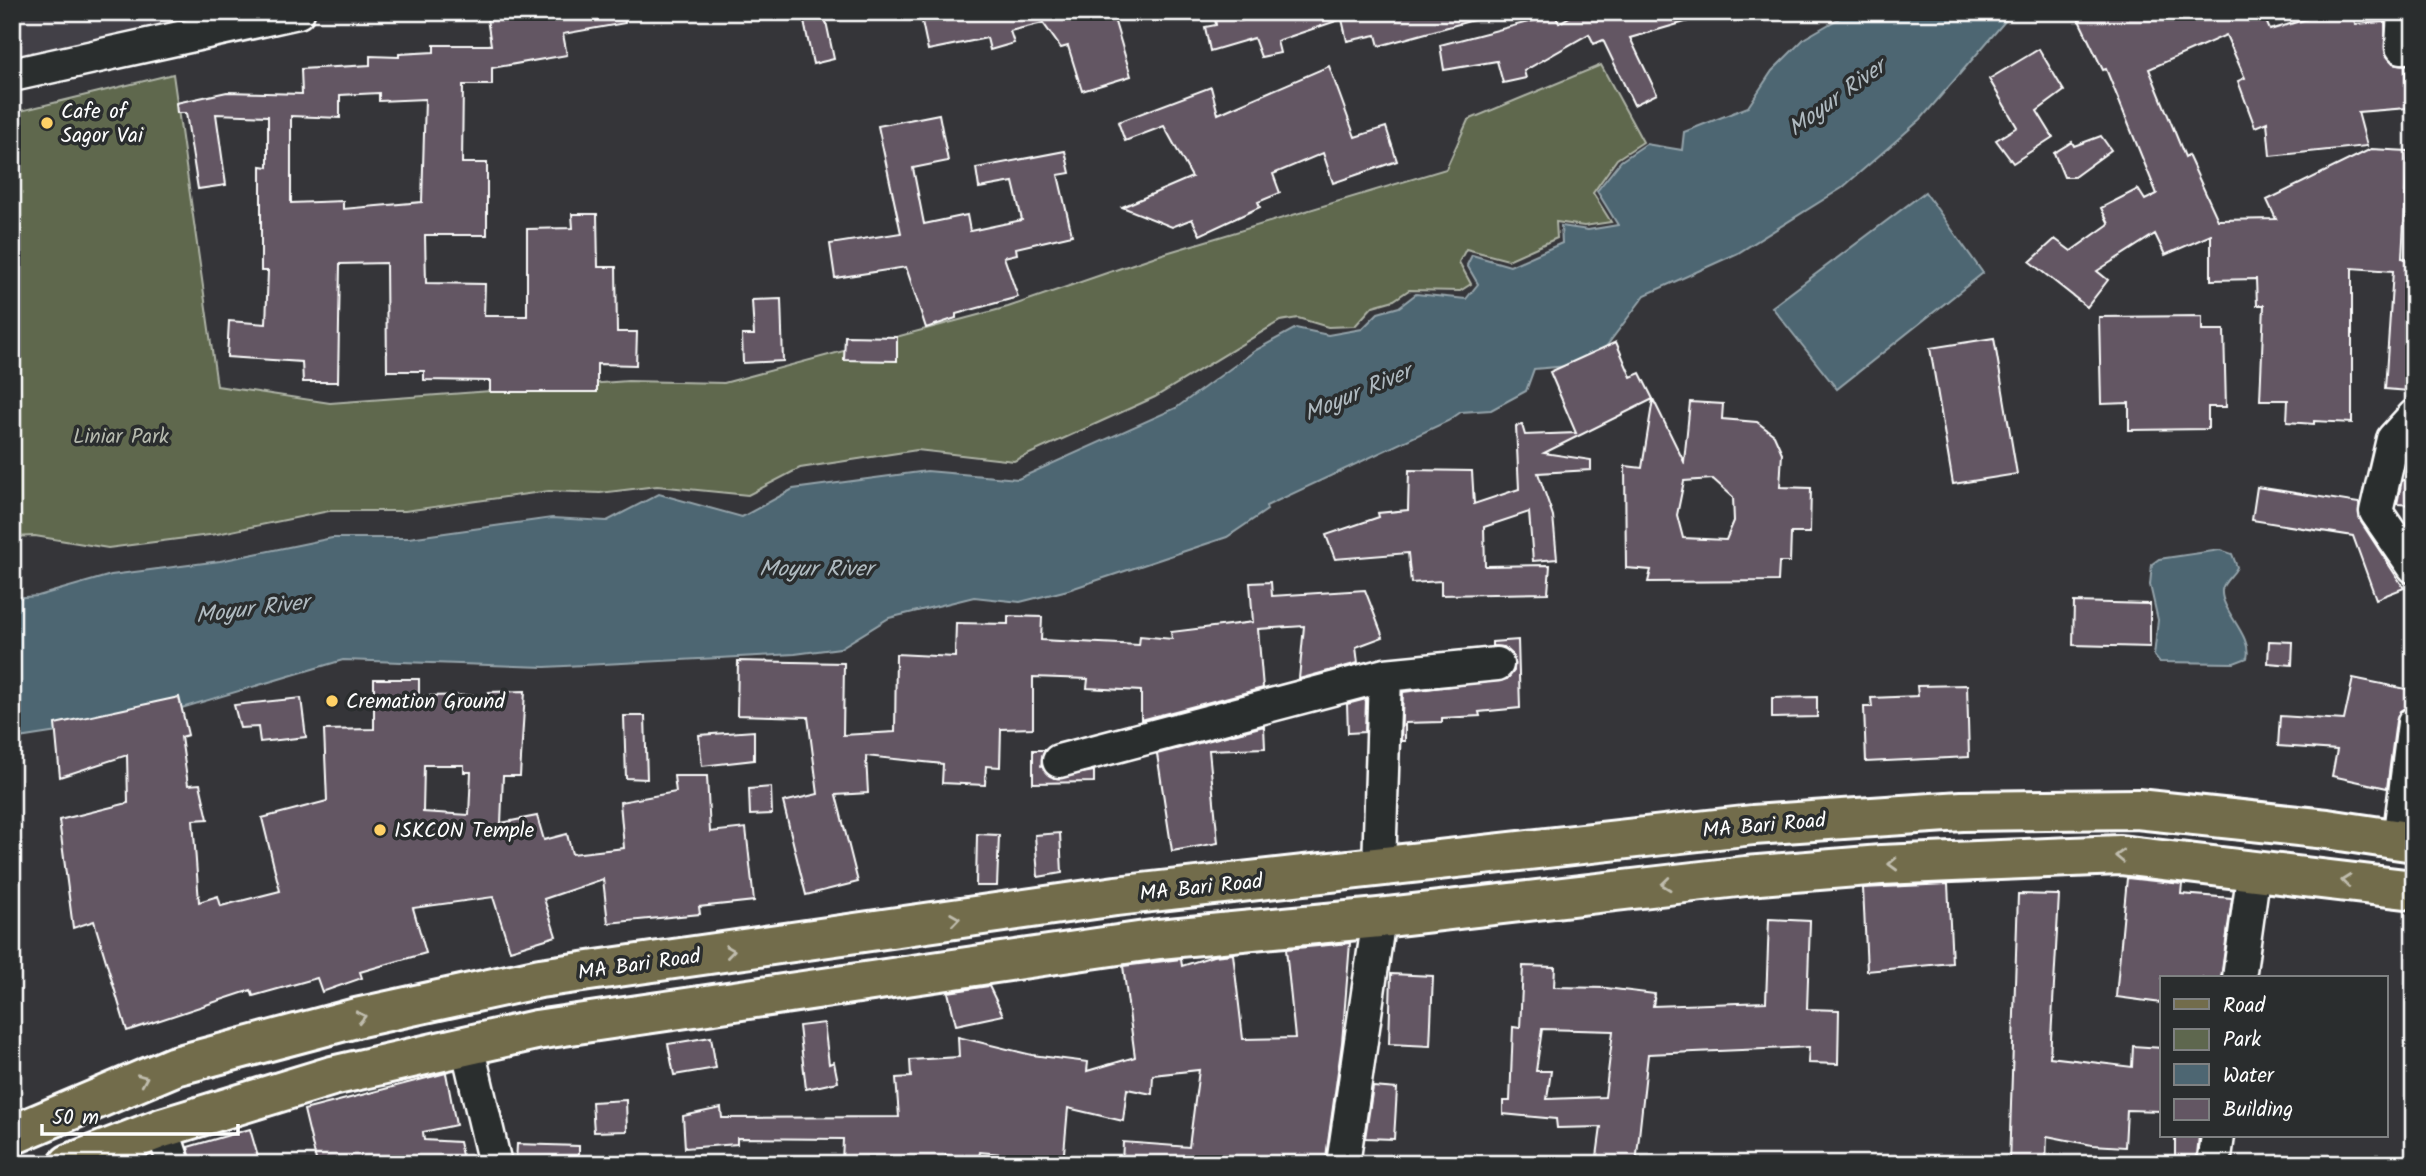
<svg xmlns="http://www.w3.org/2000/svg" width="2426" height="1176" viewBox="0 0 2426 1176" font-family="Kalam,sans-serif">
<rect width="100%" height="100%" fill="#353539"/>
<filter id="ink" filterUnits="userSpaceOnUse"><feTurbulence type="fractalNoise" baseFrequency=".0143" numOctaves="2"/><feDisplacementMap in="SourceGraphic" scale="14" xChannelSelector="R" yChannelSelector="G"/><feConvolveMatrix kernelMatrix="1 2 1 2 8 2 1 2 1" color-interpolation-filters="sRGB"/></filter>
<g filter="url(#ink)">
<path fill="#433f46" d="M 12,12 L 215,12 L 12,58 Z"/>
<path fill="#5e674e" stroke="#aeb3a6" stroke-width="2" d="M 1601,65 L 1643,142 L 1617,159 L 1593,193 L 1611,222 L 1584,226 L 1556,222 L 1557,238 L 1508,260 L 1466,249 L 1459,262 L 1471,284 L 1460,291 L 1409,290 L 1394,300 L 1373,306 L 1355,326 L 1328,327 L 1298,318 L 1280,321 L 1155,397 L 1014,461 L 917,450 L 800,468 L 748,495 L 657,486 L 600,493 L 549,491 L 405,511 L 329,511 L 217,534 L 108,548 L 35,536 L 12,537 L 12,113 L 173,74 L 217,386 L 330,403 L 628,381 L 724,383 L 1008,307 L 1156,256 L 1446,169 L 1468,120 Z"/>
<path fill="#4d6672" stroke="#94a3aa" stroke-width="2" d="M 1878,12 L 2013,12 L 1921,119 L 1842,188 L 1738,253 L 1645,295 L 1602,352 L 1568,366 L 1534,369 L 1526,391 L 1491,410 L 1461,412 L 1448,421 L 1266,506 L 1267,510 L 1227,537 L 1068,590 L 1020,602 L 974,597 L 889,618 L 840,648 L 795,654 L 545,667 L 343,660 L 148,718 L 12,739 L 12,598 L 38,596 L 111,575 L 220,561 L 332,538 L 409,538 L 552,518 L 607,521 L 659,494 L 742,517 L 793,489 L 927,471 L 1018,479 L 1176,408 L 1256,350 L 1296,328 L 1328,335 L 1362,329 L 1378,313 L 1399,307 L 1416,294 L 1466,299 L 1478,284 L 1467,265 L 1472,255 L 1510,266 L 1562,243 L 1561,226 L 1588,230 L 1618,225 L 1597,191 L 1621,161 L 1646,144 L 1682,150 L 1684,132 L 1748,107 L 1772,71 L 1805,38 L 1845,15 Z
M 1925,192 L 1983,273 L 1837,389 L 1772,307 Z
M 2220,550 L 2232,554 L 2237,567 C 2234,575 2223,581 2222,590 C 2220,610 2253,636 2247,658 L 2234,663 L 2159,662 L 2154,656 L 2158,620 L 2150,585 L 2152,564 L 2159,559 Z"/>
<path fill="#635663" stroke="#fff" stroke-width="2" fill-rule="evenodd" d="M 486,12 L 624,12 L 625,23 L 563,34 L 567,55 L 492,68 L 492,85 L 463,85 L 462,163 L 487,163 L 487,235 L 425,235 L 426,283 L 485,284 L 484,316 L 527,316 L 527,229 L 573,228 L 572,214 L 597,214 L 598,267 L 616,267 L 617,332 L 637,332 L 636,365 L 597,364 L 597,392 L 490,392 L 490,381 L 424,380 L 424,371 L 387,371 L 386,263 L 340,264 L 338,382 L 303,382 L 302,362 L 227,357 L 229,321 L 266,324 L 268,271 L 261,271 L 261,166 L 268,167 L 268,116 L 216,114 L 226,185 L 198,189 L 186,113 L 177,113 L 176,103 L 227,92 L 302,94 L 301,69 L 370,65 L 370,56 L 399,57 L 399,54 L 434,52 L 434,45 L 491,45 ZM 379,93 L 379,101 L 425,99 L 422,202 L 343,209 L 343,201 L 291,203 L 291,116 L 340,118 L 340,95 Z
M 802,12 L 824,12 L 834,59 L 813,64 Z
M 920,12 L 1112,12 L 1131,76 L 1082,91 L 1068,46 L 1061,48 L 1043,23 L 1010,31 L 1014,43 L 990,50 L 987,38 L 928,50 Z
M 1214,12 L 1237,12 L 1239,21 L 1283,12 L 1476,12 L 1477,19 L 1379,46 L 1376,35 L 1347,41 L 1342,19 L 1277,41 L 1280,53 L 1261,57 L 1254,38 L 1210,51 L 1205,27 L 1216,25 Z
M 1578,12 L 1698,12 L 1699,18 L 1630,38 L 1657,94 L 1634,105 L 1603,40 L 1594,44 L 1589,34 L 1524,71 L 1526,78 L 1503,83 L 1497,61 L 1444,70 L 1440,45 L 1555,15 L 1559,23 Z
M 2075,12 L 2262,12 L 2270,30 L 2317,16 L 2316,12 L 2353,12 L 2355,24 L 2385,22 L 2386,55 L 2393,63 L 2405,65 L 2407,108 L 2358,112 L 2367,146 L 2270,156 L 2267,122 L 2255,127 L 2238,81 L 2245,78 L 2226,35 L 2149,69 L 2185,157 L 2188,155 L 2218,220 L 2276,219 L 2267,200 L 2371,149 L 2408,151 L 2402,258 L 2414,259 L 2409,391 L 2385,389 L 2393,271 L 2352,268 L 2352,423 L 2314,421 L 2314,424 L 2287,422 L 2288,400 L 2260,400 L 2264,305 L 2257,305 L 2256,279 L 2211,280 L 2211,235 L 2165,255 L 2155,234 L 2097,271 L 2108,280 L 2087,307 L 2030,262 L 2055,239 L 2071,251 L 2109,224 L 2101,208 L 2138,189 L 2145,200 L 2157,194 L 2106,69 L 2103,70 Z
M 2039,49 L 2064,91 L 2037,111 L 2053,137 L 2013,163 L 1996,140 L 2017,127 L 1989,79 Z
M 1329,66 L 1355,137 L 1386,127 L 1397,161 L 1333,183 L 1323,153 L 1273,174 L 1280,193 L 1258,202 L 1260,207 L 1200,235 L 1192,219 L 1172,227 L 1122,207 L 1192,177 L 1164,126 L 1125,141 L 1118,122 L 1211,87 L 1218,114 Z
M 939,114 L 948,161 L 913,168 L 924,224 L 967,215 L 970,231 L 1022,220 L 1013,182 L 979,188 L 976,168 L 1065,151 L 1070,173 L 1058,175 L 1072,235 L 1016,248 L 1017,254 L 1004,257 L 1018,297 L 956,314 L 956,318 L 926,328 L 906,267 L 835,278 L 830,244 L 901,233 L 878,126 Z
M 2101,136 L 2111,150 L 2074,177 L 2064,177 L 2054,153 L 2072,142 L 2074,146 Z
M 781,299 L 783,361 L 743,363 L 742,335 L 754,335 L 752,300 Z
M 2202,316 L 2202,330 L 2224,330 L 2226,407 L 2208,407 L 2208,429 L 2129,430 L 2129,403 L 2101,404 L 2099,317 Z
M 845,336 L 897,337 L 897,361 L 844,360 Z
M 1994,338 L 2017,474 L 1953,484 L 1930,348 Z
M 1616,342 L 1631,377 L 1640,373 L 1653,399 L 1544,453 L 1591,460 L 1591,470 L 1538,473 L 1553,516 L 1557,559 L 1533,561 L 1529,512 L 1484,527 L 1485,566 L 1550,565 L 1548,593 L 1441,595 L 1441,581 L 1411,583 L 1408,553 L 1335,559 L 1326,535 L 1379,517 L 1378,513 L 1408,510 L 1409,470 L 1472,471 L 1474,504 L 1519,489 L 1516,426 L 1522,425 L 1525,435 L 1576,433 L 1550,372 Z
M 1653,399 L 1684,462 L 1690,402 L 1723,404 L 1722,419 L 1757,422 L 1774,435 L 1782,453 L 1780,487 L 1811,488 L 1810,533 L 1791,533 L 1790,562 L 1779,562 L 1778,581 L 1648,582 L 1651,570 L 1626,568 L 1625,466 L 1642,468 ZM 1713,479 L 1733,497 L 1734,521 L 1726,540 L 1683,538 L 1677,515 L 1684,481 Z
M 2402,480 L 2414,480 L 2414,505 L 2397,504 Z
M 2257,487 L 2359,503 L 2361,522 L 2404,588 L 2376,599 L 2353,536 L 2252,520 Z
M 1271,582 L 1272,596 L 1365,590 L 1383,637 L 1356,647 L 1358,663 L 1299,679 L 1304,626 L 1258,629 L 1263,688 L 1141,720 L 1141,691 L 1087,688 L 1088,679 L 1033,677 L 1033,728 L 1001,729 L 1000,767 L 986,766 L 985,785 L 942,783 L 943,764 L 866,756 L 868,793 L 836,795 L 858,882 L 806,895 L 783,802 L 818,794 L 808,717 L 737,715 L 738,661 L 844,663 L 843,735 L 895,732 L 896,654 L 955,657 L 956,623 L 1008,624 L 1008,616 L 1042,617 L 1041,640 L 1139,645 L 1140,636 L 1172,639 L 1171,632 L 1253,622 L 1250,583 Z
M 2074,602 L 2150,604 L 2150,647 L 2073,645 Z
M 1518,640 L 1520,708 L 1479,712 L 1480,716 L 1442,718 L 1442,722 L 1405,723 L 1405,741 L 1401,741 L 1403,692 L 1507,679 L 1514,671 L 1512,654 L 1504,647 L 1492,646 L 1492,642 Z
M 2269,641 L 2293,642 L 2292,665 L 2268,663 Z
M 2353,678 L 2411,690 L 2408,706 L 2400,711 L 2396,721 L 2387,788 L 2332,776 L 2337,750 L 2278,746 L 2280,716 L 2344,720 Z
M 374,679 L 419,679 L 419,696 L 490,695 L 489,692 L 525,691 L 520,776 L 503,776 L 501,823 L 537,816 L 544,840 L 567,834 L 572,854 L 624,848 L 620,802 L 676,792 L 674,776 L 707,776 L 710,832 L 746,828 L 754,901 L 699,907 L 700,914 L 608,923 L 603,879 L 544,899 L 556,936 L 510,950 L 493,897 L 413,908 L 426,953 L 360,972 L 362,978 L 322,992 L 317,978 L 253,996 L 251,990 L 127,1031 L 94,921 L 73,928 L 59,820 L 128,803 L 127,755 L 60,777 L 55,724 L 179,697 L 188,735 L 181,737 L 188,785 L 200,784 L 208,819 L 193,820 L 199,902 L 218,896 L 221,906 L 280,891 L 262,818 L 327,801 L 324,730 L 374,729 ZM 424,765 L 464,765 L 464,772 L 471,772 L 469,815 L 423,812 Z
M 1967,685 L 1969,757 L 1866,762 L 1864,707 L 1872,707 L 1871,698 L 1918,696 L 1917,686 Z
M 1817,697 L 1817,717 L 1772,718 L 1772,698 Z
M 301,698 L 306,737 L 260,742 L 258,727 L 240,728 L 234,705 Z
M 1366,699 L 1365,732 L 1348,733 L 1347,704 Z
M 624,716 L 645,716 L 647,779 L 626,778 Z
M 1264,726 L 1265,748 L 1209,750 L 1218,843 L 1172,851 L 1157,754 Z
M 754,731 L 754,760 L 702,766 L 699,735 Z
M 1033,750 L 1045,750 L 1041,766 L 1054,778 L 1094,771 L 1094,782 L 1033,783 Z
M 771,787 L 772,814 L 750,815 L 749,789 Z
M 1060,833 L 1062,873 L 1038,877 L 1035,835 Z
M 977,834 L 999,835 L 997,886 L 976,886 Z
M 2127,878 L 2182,884 L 2181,894 L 2232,898 L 2221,978 L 2162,978 L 2162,1003 L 2116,997 Z
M 1948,884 L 1952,963 L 1867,971 L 1863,888 Z
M 2018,894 L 2059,895 L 2050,1057 L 2132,1067 L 2133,1046 L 2162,1048 L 2162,1111 L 2127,1110 L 2125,1147 L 2092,1145 L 2047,1136 L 2046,1164 L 2009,1164 Z
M 1769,919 L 1810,921 L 1807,1009 L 1839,1010 L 1838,1064 L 1808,1063 L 1809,1047 L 1648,1054 L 1636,1164 L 1596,1164 L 1601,1127 L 1557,1128 L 1556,1119 L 1503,1114 L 1503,1101 L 1510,1101 L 1513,1027 L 1520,1028 L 1523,966 L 1555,967 L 1554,987 L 1606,988 L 1655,994 L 1653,1006 L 1766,1002 ZM 1542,1029 L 1613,1031 L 1605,1097 L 1547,1099 L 1551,1071 L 1536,1071 Z
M 1350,943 L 1342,1043 L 1325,1164 L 1122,1164 L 1123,1142 L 1189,1147 L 1199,1070 L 1153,1075 L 1152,1094 L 1127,1089 L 1123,1121 L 1068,1108 L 1063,1164 L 1022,1164 L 1023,1156 L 980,1152 L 978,1162 L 946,1155 L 944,1164 L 842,1162 L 843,1139 L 737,1138 L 737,1144 L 685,1148 L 683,1116 L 721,1108 L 722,1118 L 899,1117 L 896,1078 L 911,1077 L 910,1060 L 959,1057 L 958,1037 L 1032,1055 L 1088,1062 L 1087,1071 L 1135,1057 L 1123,966 L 1181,959 L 1182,966 L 1213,956 L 1233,954 L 1243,1039 L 1295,1038 L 1286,949 Z
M 1391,974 L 1433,976 L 1430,1046 L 1389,1044 Z
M 989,986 L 1003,1015 L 956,1025 L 948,992 Z
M 824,1023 L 829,1064 L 834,1062 L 838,1082 L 806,1089 L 799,1026 Z
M 711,1037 L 716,1068 L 674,1075 L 668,1044 Z
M 446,1073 L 456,1125 L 423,1132 L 424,1140 L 459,1142 L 464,1164 L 317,1164 L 304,1110 Z
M 1373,1087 L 1397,1089 L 1394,1139 L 1365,1138 Z
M 626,1100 L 627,1131 L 594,1132 L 592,1102 Z
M 250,1129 L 260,1164 L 192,1164 L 188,1147 Z
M 2175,1136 L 2199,1136 L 2196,1164 L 2175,1164 Z
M 517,1144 L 579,1146 L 579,1164 L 516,1164 Z"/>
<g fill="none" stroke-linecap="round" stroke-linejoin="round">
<g stroke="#fff" stroke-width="37">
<path id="street" d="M 2404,12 L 2402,47 L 2414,47
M 12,75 L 298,12
M 2414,416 L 2393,439 L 2376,512 L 2414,567
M 1059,761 L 1385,675 L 1497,664
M 2399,840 L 2414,723
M 1379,867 L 1385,675
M 2239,978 L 2254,870
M 467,1045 L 495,1164
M 162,1128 L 174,1164
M 1343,1164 L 1379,918
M 2214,1164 L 2218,1136"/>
</g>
<g stroke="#fff" stroke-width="44">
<path id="primary" d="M 12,1135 L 175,1066 L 356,1018 L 540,978 L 1116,896 L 1753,825 L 1962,811 L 2137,809 L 2327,829 L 2414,842
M 69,1164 L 162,1128 L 332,1076 L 536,1030 L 1159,939 L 1379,918 L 1746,876 L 1881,865 L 2120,855 L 2414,890"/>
</g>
<use href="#street" stroke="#2a2d2e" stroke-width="32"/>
<use href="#primary" stroke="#726c4b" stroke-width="38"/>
</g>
<defs><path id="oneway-chevron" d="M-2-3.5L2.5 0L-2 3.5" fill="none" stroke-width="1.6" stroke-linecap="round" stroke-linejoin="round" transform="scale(1.75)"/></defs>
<g stroke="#c0bdae">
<use href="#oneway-chevron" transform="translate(2120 856) rotate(-178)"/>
<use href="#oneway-chevron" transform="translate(1893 864) rotate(178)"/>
<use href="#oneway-chevron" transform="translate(2346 881) rotate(-174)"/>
<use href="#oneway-chevron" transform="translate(1666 884) rotate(174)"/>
<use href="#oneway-chevron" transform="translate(955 919) rotate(-8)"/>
<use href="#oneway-chevron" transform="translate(730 951) rotate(-8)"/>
<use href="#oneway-chevron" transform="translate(361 1017) rotate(-13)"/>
<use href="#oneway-chevron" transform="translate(143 1079) rotate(-23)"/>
</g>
</g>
<g fill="#ffd166" stroke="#2a2d2e" stroke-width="2.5">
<circle cx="47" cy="123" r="7"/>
<circle cx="332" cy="701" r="7"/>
<circle cx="380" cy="830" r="7"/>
</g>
<g text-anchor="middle" stroke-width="7" stroke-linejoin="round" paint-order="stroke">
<g font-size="21" fill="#fff" stroke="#2a2d2e" text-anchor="start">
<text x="61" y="118">Cafe of<tspan x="61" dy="24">Sagor Vai</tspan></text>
<text x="346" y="708">Cremation Ground</text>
<text x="394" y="837">ISKCON Temple</text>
</g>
<g font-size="21" fill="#b7bbaf" stroke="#2a2d2e">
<text x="121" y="443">Liniar Park</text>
</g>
<g font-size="21" fill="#fff" stroke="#2a2d2e">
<text transform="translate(1764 825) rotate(-5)" y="7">MA Bari Road</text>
<text transform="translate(1201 887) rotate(-6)" y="7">MA Bari Road</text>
<text transform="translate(639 964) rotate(-8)" y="7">MA Bari Road</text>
</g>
<g font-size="23" font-style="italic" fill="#afbac0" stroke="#2a2d2e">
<text transform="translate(1836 97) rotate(-36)" y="8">Moyur River</text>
<text transform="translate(1357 392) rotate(-23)" y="8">Moyur River</text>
<text x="816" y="576">Moyur River</text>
<text transform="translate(252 608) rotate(-7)" y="8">Moyur River</text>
</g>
</g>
<rect width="2426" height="1176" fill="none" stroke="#2a2d2e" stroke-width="42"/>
<rect x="21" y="21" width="2384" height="1134" fill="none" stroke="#fff" stroke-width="2.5" filter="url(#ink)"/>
<rect x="2160" y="976" width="228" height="161" fill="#2a2d2e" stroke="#7f8182" stroke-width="2"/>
<rect x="2174" y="999" width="35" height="10" fill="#726c4b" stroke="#7f8182" stroke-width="2"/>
<text x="2223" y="1012" font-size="21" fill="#ffffff">Road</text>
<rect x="2174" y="1029" width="35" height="21" fill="#5e674e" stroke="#7f8182" stroke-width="2"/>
<text x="2223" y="1046" font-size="21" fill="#ffffff">Park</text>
<rect x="2174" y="1064" width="35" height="21" fill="#4d6672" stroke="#7f8182" stroke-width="2"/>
<text x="2223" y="1082" font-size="21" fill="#ffffff">Water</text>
<rect x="2174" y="1099" width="35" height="21" fill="#635663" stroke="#7f8182" stroke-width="2"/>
<text x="2223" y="1116" font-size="21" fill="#ffffff">Building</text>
<path d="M42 1124v10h196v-10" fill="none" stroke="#ffffff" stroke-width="3.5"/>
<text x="52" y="1124" font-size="21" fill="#ffffff" stroke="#2a2d2e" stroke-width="5" paint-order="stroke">50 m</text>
</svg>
